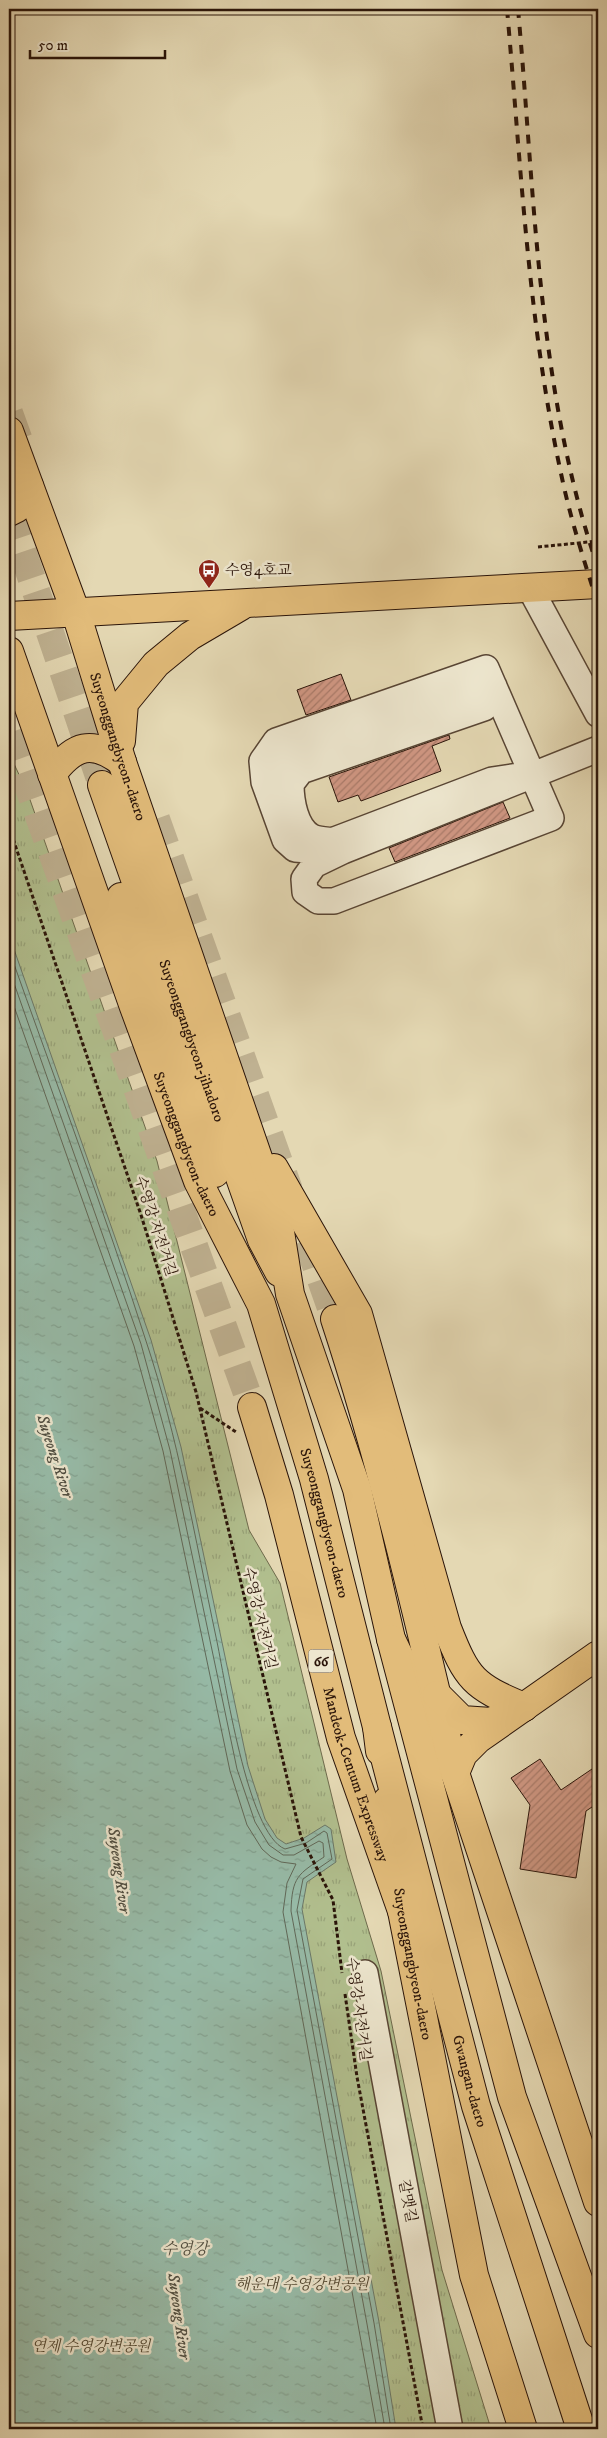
<svg xmlns="http://www.w3.org/2000/svg" width="607" height="2438" viewBox="0 0 607 2438" font-family="'IM FELL DW Pica','Noto Serif KR',serif">
<defs>
<pattern id="park-tufts" width="24" height="20" patternUnits="userSpaceOnUse" patternTransform="scale(1.25)"><rect width="24" height="20" fill="#b1bf8e"/><path d="M3 7l-1-3M5 7V3M7 7l1-3M15 17l-1-3M17 17v-4M19 17l1-3" fill="none" stroke="#98a379"/></pattern>
<pattern id="water-ripples" width="26" height="14" patternUnits="userSpaceOnUse" patternTransform="scale(1.25)"><rect width="26" height="14" fill="#97bba8"/><path d="M2 4q2-2 4 0t4 0M15 11q2-2 4 0t4 0" fill="none" stroke="#82a08f"/></pattern>
<pattern id="building-hatch" width="6" height="6" patternUnits="userSpaceOnUse" patternTransform="scale(1.25)"><rect width="6" height="6" fill="#d09783"/><path d="M-1 1l2-2M0 6l6-6M5 7l2-2" fill="none" stroke="#a97a69"/></pattern>
</defs>
<rect width="100%" height="100%" fill="#e4d8b3"/>
<filter id="stains"><feTurbulence type="fractalNoise" baseFrequency=".004" numOctaves="4"/><feColorMatrix values="0 0 0 0 .2 0 0 0 0 .09 0 0 0 0 .02 0 0 0 .5 -.17"/></filter>
<radialGradient id="worn" r=".72"><stop offset=".6" stop-color="#630" stop-opacity="0"/><stop offset="1" stop-color="#630" stop-opacity=".3"/></radialGradient>
<path fill="url(#park-tufts)" stroke="#6e6a4c" d="M 9,753 L 28,794 L 157,1161 L 249,1530 L 280,1583 L 347,1859 L 381,1971 L 442,2270 L 491,2429 L 9,2429 Z"/>
<path fill="url(#water-ripples)" stroke="#6b7868" d="M 9,935 L 151,1340 L 181,1447 L 248,1766 L 265,1819 L 277,1838 L 286,1844 L 304,1838 L 325,1825 L 331,1829 L 336,1862 L 307,1882 L 302,1909 L 379,2322 L 396,2429 L 9,2429 Z"/>
<g fill="none" stroke-linecap="round" stroke-linejoin="round">
<path stroke="#606858" stroke-width="1" d="M 9,950 C 55,1080 104,1210 146,1341 C 178,1437 195,1538 216,1637 C 225,1678 247,1834 285,1849 L 306,1843 L 324,1831 L 327,1833 L 332,1859 L 303,1879 L 297,1910 L 374,2323 L 391,2429
M 9,969 L 141,1344 L 170,1450 L 237,1769 L 255,1822 L 269,1845 L 283,1855 L 294,1855 L 319,1841 L 323,1843 L 324,1857 C 298,1874 292,1877 291,1911 L 367,2324 L 385,2429
M 9,992 L 134,1346 L 163,1451 L 230,1771 L 247,1825 L 262,1849 L 271,1857 L 281,1862 L 296,1864 L 287,1883 L 283,1912 L 377,2429"/>
</g>
<path fill="url(#building-hatch)" stroke="#2a1409" d="M 341,674 L 351,700 L 306,715 L 297,690 Z
M 449,735 L 450,739 L 432,746 L 441,771 L 361,801 L 358,795 L 338,802 L 329,777 Z
M 503,802 L 510,818 L 395,862 L 389,848 Z
M 540,1759 L 561,1790 L 592,1769 L 598,1779 L 598,1803 L 586,1811 L 576,1878 L 520,1869 L 530,1805 L 511,1778 Z"/>
<g fill="none" stroke-linecap="round" stroke-linejoin="round">
<path stroke="#bfb191" stroke-width="28" stroke-dasharray="28 14" stroke-linecap="butt" d="M 9,512 L 102,785"/>
<path stroke="#bfb191" stroke-width="28" stroke-dasharray="28 14" stroke-linecap="butt" d="M 9,413 L 23,452
M 9,733 L 252,1407
M 156,819 L 289,1190
M 307,1240 L 335,1319"/>
<g stroke="#584534" stroke-width="28">
<path id="minor" d="M 531,590 L 598,714
M 532,774 L 492,780 L 308,850 L 295,849 L 285,840 L 264,782 L 262,761 L 276,741 L 486,668 C 508,718 529,768 551,818 L 334,901 L 318,901 L 305,892 L 304,879 L 314,865 L 343,851 L 598,749
M 280,799 L 275,775 L 287,757 L 494,686
M 335,841 C 328,840 318,840 312,837 C 295,828 291,800 291,784 L 301,771 L 484,708
M 365,1973 L 450,2429"/>
</g>
<g stroke="#2a1409" stroke-width="30">
<g id="major">
<path id="s1" d="M 9,431 L 76,613 L 122,762 L 277,1213 L 290,1294 L 357,1489 L 391,1639 L 455,1773 L 598,2202"/>
<path d="M 9,512 L 17,508 L 29,486"/>
<path d="M 9,616 L 598,584"/>
<path id="s2" d="M 9,651 L 134,1007 L 198,1181 L 261,1304 L 314,1479 L 377,1727 L 380,1751"/>
<path d="M 121,741 L 124,703 L 156,664 L 190,636 L 241,606"/>
<path d="M 52,774 C 74,745 92,739 122,762"/>
<path id="s3" d="M 102,785 L 262,1240 L 279,1272"/>
<path d="M 121,897 L 215,1173"/>
<path d="M 274,1168 L 358,1314 L 447,1628 C 467,1679 473,1686 524,1707"/>
<path d="M 455,1773 L 463,1754 L 478,1739 L 598,1655"/>
<path id="s4" d="M 387,1801 L 402,1911 L 474,2275 L 523,2429"/>
</g>
</g>
<g stroke="#2a1409" stroke-width="30">
<g id="highway">
<path d="M 335,1319 C 384,1468 419,1621 455,1773"/>
<path id="s5" d="M 252,1407 L 279,1495 L 341,1738 L 402,1911"/>
<path d="M 391,1639 L 512,2097 L 598,2334"/>
<path d="M 437,1695 L 462,1720 L 491,1722 L 524,1707"/>
<path id="s6" d="M 377,1727 L 476,2106 L 581,2429"/>
</g>
</g>
<path stroke="#2a1409" stroke-width="3" stroke-dasharray="4 2.5" stroke-linecap="butt" d="M 538,547 L 598,541
M 9,827 L 141,1215 L 196,1392 L 301,1837 L 333,1900 L 342,1973
M 200,1408 L 236,1432
M 345,1994 L 357,2077 L 423,2429"/>
<use href="#minor" stroke="#ede6ce" stroke-width="25"/>
<use href="#major" stroke="#e2bc7a" stroke-width="28"/>
<use href="#highway" stroke="#e2bc7a" stroke-width="28"/>
<path stroke="#2a1409" stroke-width="4" stroke-dasharray="9 9" stroke-linecap="butt" d="M 507,9 C 521,165 528,324 562,478 C 571,521 585,563 598,605
M 518,9 C 535,195 537,390 598,568"/>
</g>
<defs>
<g id="bus-pin" transform="scale(1.125)"><path d="M0 17L-7.5 6A9.5 9.5 0 1 1 7.5 6Z" fill="#8f2418" stroke="#ede6ce"/><path d="M-5-6H5V4H4V6H2V4H-2V6H-4V4H-5ZM-3.5-4V0h7V-4ZM-3.5 1.2v1.5H-2V1.2ZM2 1.2v1.5H3.5V1.2Z" fill="#fff"/></g>
</defs>
<g fill-rule="evenodd">
<use href="#bus-pin" x="209" y="570"/>
</g>
<g text-anchor="middle" stroke-width="5" stroke-linejoin="round" paint-order="stroke">
<rect fill="#ede6ce" stroke="#645344" stroke-width="1" x="308.5" y="1649.5" width="25" height="23" rx="4"/>
<g font-size="14" font-weight="bold" fill="#2a1409">
<text x="321" y="1666">66</text>
</g>
<g font-size="15" fill="#2a1409" stroke="#ede6ce" text-anchor="start">
<text x="225" y="575">수영4호교</text>
</g>
<g font-size="15" fill="#2a1409" stroke="#ede6ce">
<text dy="5" stroke="none"><textPath href="#s1" startOffset="334">Suyeonggangbyeon-daero</textPath></text>
<text dy="5" stroke="none"><textPath href="#s3" startOffset="271">Suyeonggangbyeon-jihadoro</textPath></text>
<text dy="5" stroke="none"><textPath href="#s2" startOffset="524">Suyeonggangbyeon-daero</textPath></text>
<text transform="translate(156 1226) rotate(72)" y="5">수영강 자전거길</text>
<text dy="5" stroke="none"><textPath href="#s2" startOffset="929">Suyeonggangbyeon-daero</textPath></text>
<text transform="translate(260 1618) rotate(77)" y="5">수영강 자전거길</text>
<text dy="5" stroke="none"><textPath href="#s5" startOffset="382">Mandeok-Centum Expressway</textPath></text>
<text dy="5" stroke="none"><textPath href="#s4" startOffset="165">Suyeonggangbyeon-daero</textPath></text>
<text transform="translate(359 2009) rotate(82)" y="5">수영강 자전거길</text>
<text dy="5" stroke="none"><textPath href="#s6" startOffset="366">Gwangan-daero</textPath></text>
<text transform="translate(408 2201) rotate(79)" y="5">갈맷길</text>
</g>
<g font-size="15" font-style="italic" fill="#524731" stroke="#ede6ce">
<text x="302" y="2289">해운대 수영강변공원</text>
<text x="91" y="2351">연제 수영강변공원</text>
</g>
<g font-size="16" font-style="italic" fill="#504e41" stroke="#ede6ce">
<text transform="translate(56 1456) rotate(72)" y="6">Suyeong River</text>
<text transform="translate(120 1870) rotate(82)" y="6">Suyeong River</text>
<text x="185" y="2254">수영강</text>
<text transform="translate(180 2316) rotate(82)" y="6">Suyeong River</text>
</g>
</g>
<rect width="607" height="2438" fill="none" stroke="#e4d8b3" stroke-width="30"/>
<rect x="10" y="10" width="587" height="2418" fill="none" stroke="#2a1409" stroke-width="2.5"/>
<rect x="15" y="15" width="577" height="2408" fill="none" stroke="#2a1409"/>
<path d="M30 50v8h135v-8" fill="none" stroke="#2a1409" stroke-width="2.5"/>
<text x="38" y="50" font-size="15" fill="#2a1409" stroke="#ede6ce" stroke-width="4" paint-order="stroke">50 m</text>
<rect width="100%" height="100%" filter="url(#stains)"/>
<rect width="100%" height="100%" fill="url(#worn)"/>
</svg>
